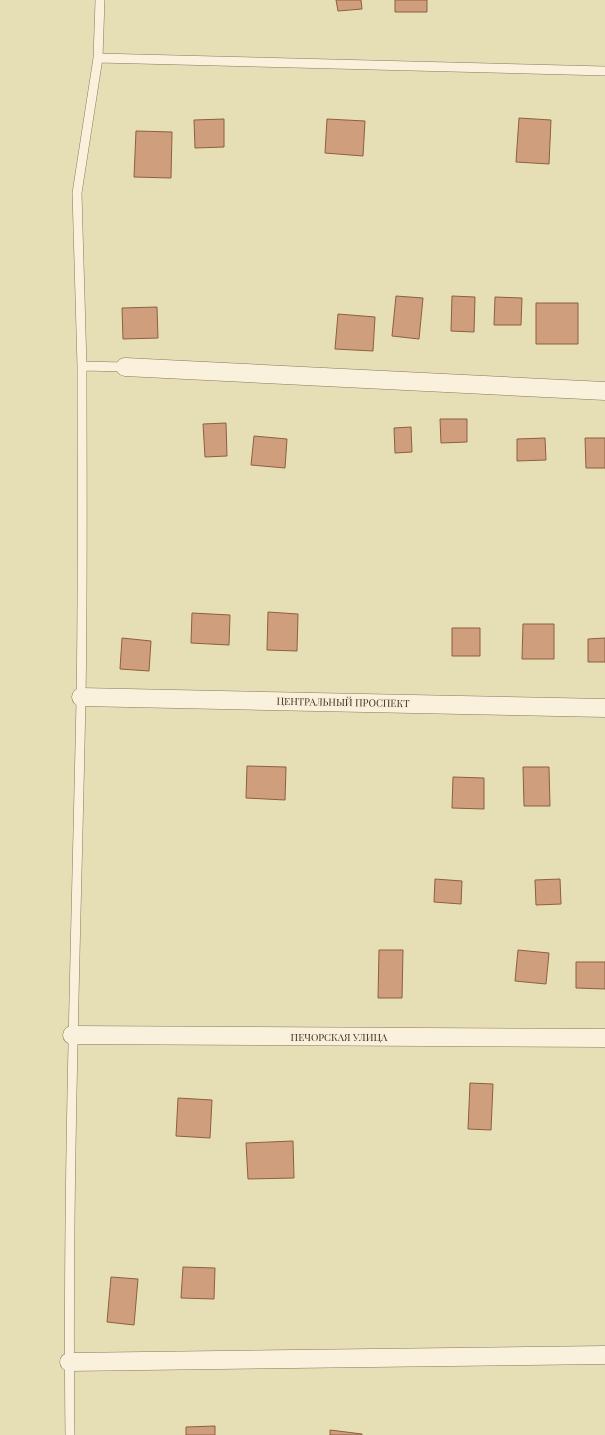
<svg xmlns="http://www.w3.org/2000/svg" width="605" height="1435" viewBox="0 0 605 1435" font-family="'Playfair Display',serif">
<rect width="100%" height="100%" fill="#f0e4c8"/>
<path fill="#e6deb5" d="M 0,0 L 605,0 L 605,1435 L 0,1435 Z"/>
<path fill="#cf9f7d" stroke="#8d5f41" d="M 336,0 L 361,0 L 362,9 L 338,11 Z
M 395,0 L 427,0 L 427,12 L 395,12 Z
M 519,118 L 551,120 L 549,164 L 516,162 Z
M 224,119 L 224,147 L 195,148 L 194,120 Z
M 327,119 L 365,121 L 363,156 L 325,153 Z
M 136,131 L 172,132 L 171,178 L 134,177 Z
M 396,296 L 423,298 L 419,339 L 392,336 Z
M 452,296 L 475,297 L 474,332 L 451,331 Z
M 495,297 L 522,298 L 521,325 L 494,325 Z
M 536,303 L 578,303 L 578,344 L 536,344 Z
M 157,307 L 158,338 L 123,339 L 122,308 Z
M 338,314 L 375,317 L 373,351 L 335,349 Z
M 440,419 L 467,419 L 467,442 L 441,443 Z
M 226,423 L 227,456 L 205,457 L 203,424 Z
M 411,427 L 412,452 L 395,453 L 394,428 Z
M 254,436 L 287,439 L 285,468 L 251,465 Z
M 545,438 L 546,460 L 517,461 L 517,439 Z
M 585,438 L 605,438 L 605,468 L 586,468 Z
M 268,612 L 298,614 L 297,651 L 267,650 Z
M 192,613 L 230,615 L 229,645 L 191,643 Z
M 523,624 L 554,624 L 554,659 L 522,659 Z
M 452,628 L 480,628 L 480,656 L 452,656 Z
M 122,638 L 151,641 L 149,671 L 120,669 Z
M 605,638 L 605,662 L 588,662 L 588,639 Z
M 247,766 L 286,767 L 285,800 L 246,798 Z
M 523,767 L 549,767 L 550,806 L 524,806 Z
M 453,777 L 484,778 L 484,809 L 452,808 Z
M 435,879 L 462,881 L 461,904 L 434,902 Z
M 560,879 L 561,904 L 536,905 L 535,880 Z
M 379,950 L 403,950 L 402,998 L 378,998 Z
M 518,950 L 549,953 L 546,984 L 515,981 Z
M 576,962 L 605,962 L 605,989 L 576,988 Z
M 470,1083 L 493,1084 L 491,1130 L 468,1129 Z
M 178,1098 L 212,1100 L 210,1138 L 176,1136 Z
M 293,1141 L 294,1178 L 248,1179 L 246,1143 Z
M 183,1267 L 215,1268 L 214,1299 L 181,1298 Z
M 111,1277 L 138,1279 L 134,1325 L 107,1322 Z
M 215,1426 L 215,1435 L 186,1435 L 186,1427 Z
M 330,1430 L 362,1434 L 362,1435 L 330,1435 Z"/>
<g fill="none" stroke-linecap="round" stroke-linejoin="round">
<g stroke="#8d765c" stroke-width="10">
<path id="service" d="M 98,58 L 100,0
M 125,367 L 82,366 L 77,193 L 98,58 L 605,71
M 70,1435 C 67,1190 76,944 81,699 C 83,588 82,477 82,366"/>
</g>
<g stroke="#8d765c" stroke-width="19">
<path id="minor" d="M 125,367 L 605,391
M 81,697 L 605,708
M 72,1035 L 605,1038
M 69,1362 L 605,1355"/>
</g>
<use href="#service" stroke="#faf1dc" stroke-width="9"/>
<use href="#minor" stroke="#faf1dc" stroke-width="18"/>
</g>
<g text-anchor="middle" stroke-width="3" stroke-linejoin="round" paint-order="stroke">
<g font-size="10" fill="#3d2e20" stroke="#f7eed8">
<text transform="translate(343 702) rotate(1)" y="4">ЦЕНТРАЛЬНЫЙ ПРОСПЕКТ</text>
<text x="339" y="1041">ПЕЧОРСКАЯ УЛИЦА</text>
</g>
</g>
</svg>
